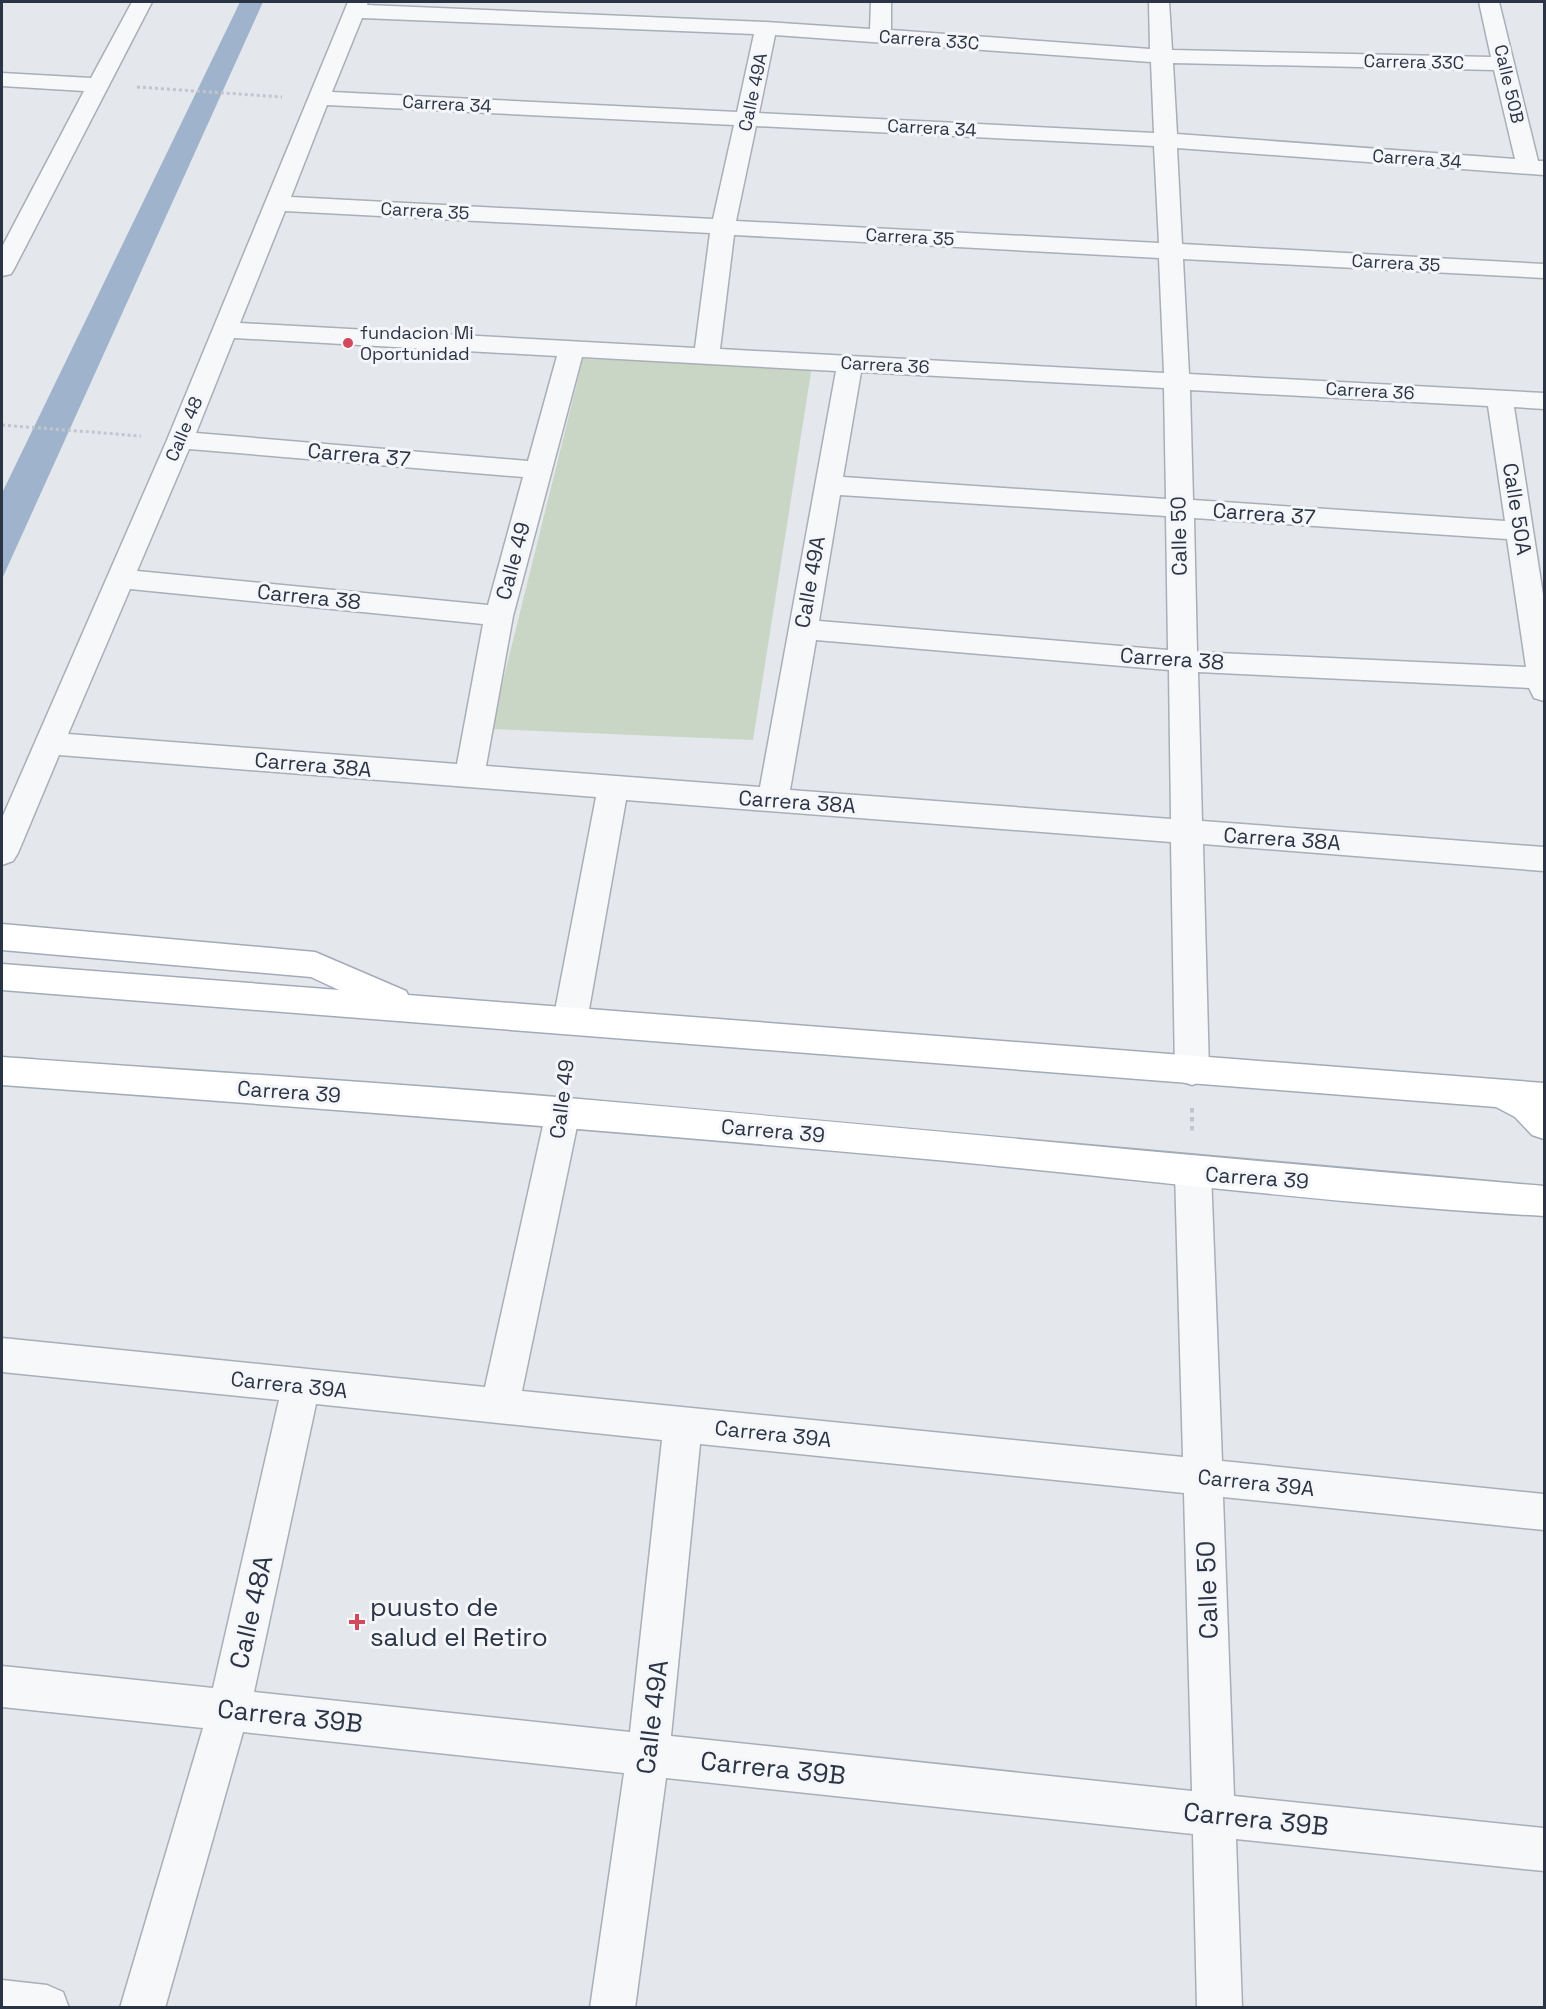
<svg xmlns="http://www.w3.org/2000/svg" width="1546" height="2009" viewBox="0 0 1546 2009" font-family="'Space Grotesk',sans-serif">
<rect width="100%" height="100%" fill="#e4e7ec"/>
<path fill="#c9d6c5" d="M 583,359 L 812,366 L 753,740 L 491,729 Z"/>
<path fill="#9fb4cc" d="M 240,2 L 263,2 L 2,579 L 2,493 Z"/>
<g fill="none" stroke-linecap="round" stroke-linejoin="round">
<g stroke="#a9aeb7" stroke-width="3">
<path id="minor" d="M 132,2 L 152,2 L 14,269 L 11,274 L 2,276 L 2,247 L 84,91 L 2,86 L 2,73 L 91,78 Z
M 348,2 L 368,2 L 367,5 L 766,22 L 870,29 L 871,2 L 891,2 L 891,30 L 1150,49 L 1149,2 L 1169,2 L 1172,50 L 1491,57 L 1479,2 L 1499,2 L 1538,161 L 1544,161 L 1544,175 L 1177,148 L 1182,244 L 1544,264 L 1544,278 L 1183,259 L 1189,374 L 1544,393 L 1544,409 L 1514,407 L 1544,601 L 1544,701 L 1534,698 L 1529,688 L 1198,672 L 1202,821 L 1544,847 L 1544,871 L 1203,844 L 1209,1071 L 1204,1081 L 1192,1085 L 1180,1081 L 1175,1071 L 1171,842 L 626,800 L 587,1021 L 582,1030 L 570,1034 L 558,1030 L 553,1021 L 596,797 L 59,755 L 18,853 L 13,861 L 2,865 L 2,818 L 167,440 ZM 362,18 L 754,34 L 737,112 L 332,92 ZM 775,35 L 1151,62 L 1154,133 L 759,113 ZM 1173,63 L 1494,70 L 1515,159 L 1177,134 ZM 327,105 L 734,125 L 713,219 L 291,197 ZM 756,126 L 1154,146 L 1159,243 L 736,221 ZM 285,211 L 710,233 L 695,348 L 240,323 ZM 734,235 L 1159,258 L 1164,373 L 720,349 ZM 234,338 L 557,356 L 528,461 L 196,433 ZM 582,357 L 836,371 L 760,787 L 486,766 L 513,616 ZM 861,372 L 1164,388 L 1166,499 L 843,477 ZM 1190,390 L 1488,406 L 1505,521 L 1193,500 ZM 189,449 L 523,477 L 488,605 L 137,571 ZM 840,495 L 1166,516 L 1168,650 L 819,621 ZM 1194,518 L 1507,539 L 1526,667 L 1197,652 ZM 130,589 L 483,624 L 457,764 L 68,734 ZM 816,640 L 1169,670 L 1171,819 L 790,790 Z
M 563,1098 L 575,1102 L 580,1112 L 522,1391 L 1183,1457 L 1175,1172 L 1181,1162 L 1193,1157 L 1205,1162 L 1211,1172 L 1222,1461 L 1544,1494 L 1544,1530 L 1223,1497 L 1234,1796 L 1544,1828 L 1544,1871 L 1236,1839 L 1242,2008 L 1197,2008 L 1193,1834 L 666,1778 L 635,2008 L 590,2008 L 624,1773 L 243,1732 L 165,2008 L 120,2008 L 203,1728 L 2,1707 L 2,1666 L 213,1688 L 279,1400 L 2,1372 L 2,1338 L 485,1387 L 546,1112 L 551,1102 ZM 316,1404 L 662,1440 L 630,1732 L 254,1692 ZM 700,1444 L 1184,1493 L 1192,1791 L 671,1736 Z
M 2,1980 L 47,1985 L 63,1992 L 69,2008 L 2,2008 Z"/>
</g>
<g stroke="#a3abb8" stroke-width="3">
<path id="major" d="M 2,924 L 315,952 L 406,991 L 408,995 L 1544,1083 L 1544,1139 L 1532,1135 L 1515,1117 L 1496,1107 L 2,990 L 2,964 L 339,990 L 311,977 L 2,950 Z
M 2,1057 C 191,1071 380,1082 568,1098 C 894,1126 1218,1159 1544,1186 L 1544,1216 C 1345,1205 1147,1180 948,1161 C 633,1132 318,1108 2,1085 Z"/>
</g>
<path stroke="#c2c5cb" stroke-width="3" stroke-dasharray="3 3" stroke-linecap="butt" d="M 137,87 L 282,97
M 2,425 L 141,436"/>
<path stroke="#c2c5cb" stroke-width="4" stroke-dasharray="4.5 4.5" stroke-linecap="butt" d="M 1192,1108 L 1192,1131"/>
<use href="#minor" fill="#f7f8fa" fill-rule="evenodd"/>
<use href="#major" fill="#fff" fill-rule="evenodd"/>
</g>
<g fill="#d1495b" stroke="#f4f6f9" stroke-width="2">
<circle cx="348" cy="343" r="6"/>
<path d="M354 1613h6v6h6v6h-6v6h-6v-6h-6v-6h6z"/>
</g>
<g text-anchor="middle" stroke-width="6" stroke-linejoin="round" paint-order="stroke">
<g font-size="18" fill="#2b3445" stroke="#f4f6f9">
<text transform="translate(929 40) rotate(4)" y="6">Carrera 33C</text>
<text transform="translate(1414 62) rotate(1)" y="6">Carrera 33C</text>
<text transform="translate(1509 84) rotate(77)" y="6">Calle 50B</text>
<text transform="translate(753 92) rotate(-78)" y="6">Calle 49A</text>
<text transform="translate(447 104) rotate(3)" y="6">Carrera 34</text>
<text transform="translate(932 128) rotate(3)" y="6">Carrera 34</text>
<text transform="translate(1417 159) rotate(4)" y="6">Carrera 34</text>
<text transform="translate(425 211) rotate(3)" y="6">Carrera 35</text>
<text transform="translate(910 237) rotate(3)" y="6">Carrera 35</text>
<text transform="translate(1396 263) rotate(3)" y="6">Carrera 35</text>
<text transform="translate(885 365) rotate(3)" y="6">Carrera 36</text>
<text transform="translate(1370 391) rotate(3)" y="6">Carrera 36</text>
<text transform="translate(184 429) rotate(-67)" y="6">Calle 48</text>
</g>
<g font-size="18" fill="#2b3445" stroke="#f4f6f9" text-anchor="start">
<text x="360" y="339">fundacion Mi<tspan x="360" dy="21">Oportunidad</tspan></text>
</g>
<g font-size="21" fill="#2b3445" stroke="#f4f6f9">
<text transform="translate(359 455) rotate(5)" y="7">Carrera 37</text>
<text transform="translate(1517 509) rotate(81)" y="7">Calle 50A</text>
<text transform="translate(1264 514) rotate(4)" y="7">Carrera 37</text>
<text transform="translate(1179 536) rotate(-91)" y="7">Calle 50</text>
<text transform="translate(513 561) rotate(-75)" y="7">Calle 49</text>
<text transform="translate(810 582) rotate(-80)" y="7">Calle 49A</text>
<text transform="translate(309 597) rotate(6)" y="7">Carrera 38</text>
<text transform="translate(1172 659) rotate(4)" y="7">Carrera 38</text>
<text transform="translate(313 765) rotate(5)" y="7">Carrera 38A</text>
<text transform="translate(797 802) rotate(4)" y="7">Carrera 38A</text>
<text transform="translate(1282 839) rotate(4)" y="7">Carrera 38A</text>
<text transform="translate(289 1092) rotate(4)" y="7">Carrera 39</text>
<text transform="translate(562 1099) rotate(-83)" y="7">Calle 49</text>
<text transform="translate(773 1131) rotate(5)" y="7">Carrera 39</text>
<text transform="translate(1257 1178) rotate(4)" y="7">Carrera 39</text>
<text transform="translate(289 1385) rotate(6)" y="7">Carrera 39A</text>
<text transform="translate(773 1434) rotate(6)" y="7">Carrera 39A</text>
<text transform="translate(1256 1483) rotate(6)" y="7">Carrera 39A</text>
</g>
<g font-size="26" fill="#2b3445" stroke="#f4f6f9">
<text transform="translate(1207 1590) rotate(-92)" y="9">Calle 50</text>
<text transform="translate(251 1612) rotate(-77)" y="9">Calle 48A</text>
<text transform="translate(290 1716) rotate(6)" y="9">Carrera 39B</text>
<text transform="translate(652 1717) rotate(-83)" y="9">Calle 49A</text>
<text transform="translate(773 1768) rotate(6)" y="9">Carrera 39B</text>
<text transform="translate(1256 1819) rotate(6)" y="9">Carrera 39B</text>
</g>
<g font-size="26" fill="#2b3445" stroke="#f4f6f9" text-anchor="start">
<text x="370" y="1616">puusto de<tspan x="370" dy="30">salud el Retiro</tspan></text>
</g>
</g>
<rect width="1546" height="2009" fill="none" stroke="#2b3445" stroke-width="6"/>
</svg>
